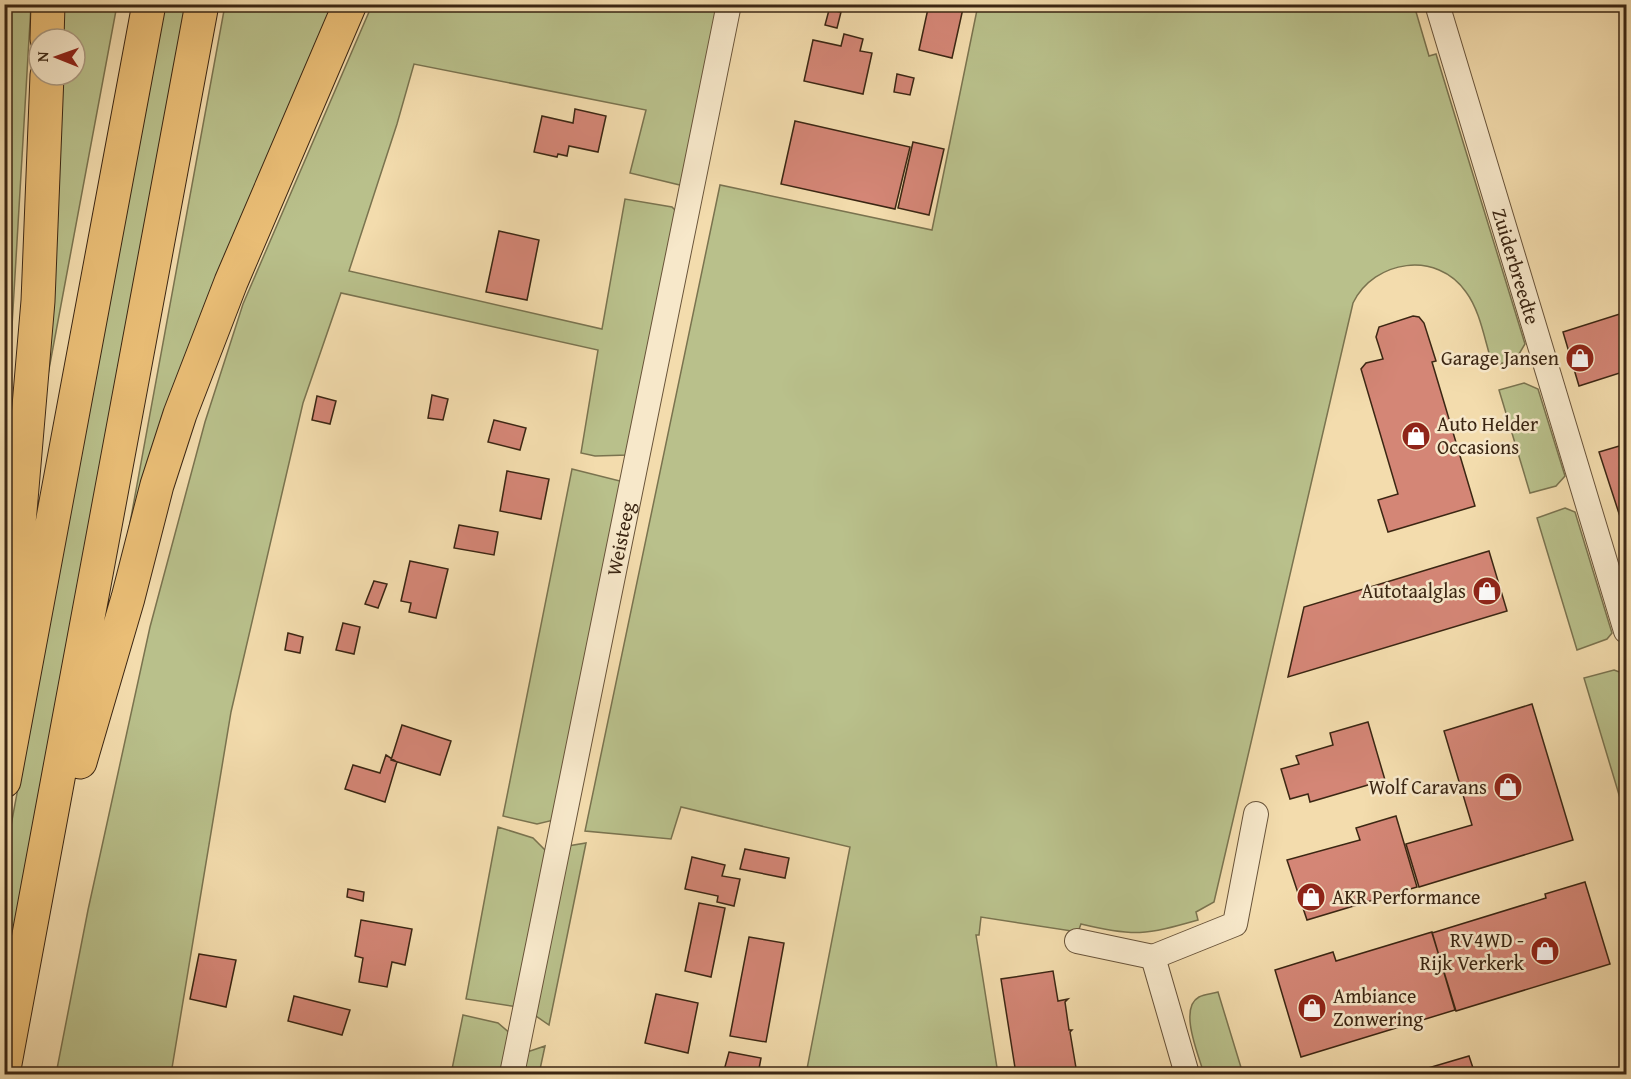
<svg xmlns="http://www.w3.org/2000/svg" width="1631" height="1079" viewBox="0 0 1631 1079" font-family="'Gentium Book Plus',serif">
<rect width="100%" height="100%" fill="#f3dcad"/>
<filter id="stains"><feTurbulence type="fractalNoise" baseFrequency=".00333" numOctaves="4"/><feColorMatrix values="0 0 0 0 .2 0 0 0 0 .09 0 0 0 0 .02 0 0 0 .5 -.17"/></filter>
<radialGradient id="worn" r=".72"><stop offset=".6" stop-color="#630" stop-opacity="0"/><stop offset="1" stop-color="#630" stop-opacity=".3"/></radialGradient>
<path fill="#b9c08b" stroke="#7a734f" stroke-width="1.5" d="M 1364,4 C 1381,8 1396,5 1414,5 L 1429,56 L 1436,54 L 1525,344 L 1516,359 L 1493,366 C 1485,343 1481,312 1466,292 C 1437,250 1374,260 1353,303 L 1214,902 L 1196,912 L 1198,920 C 1145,935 1135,937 1081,924 L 1078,932 L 981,917 L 979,935 L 976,935 L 998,1074 L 806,1074 L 850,847 L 681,807 L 671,839 L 585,831 L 720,185 L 932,230 L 978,5 Z
M 4,5 L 31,5 L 10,360 L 5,408 Z
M 64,5 L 117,5 L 44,396 L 61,75 L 75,75 L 75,39 L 63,39 Z
M 163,5 L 187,5 L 4,993 L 5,858 Z
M 225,5 L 338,5 L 121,572 Z
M 372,5 L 722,5 L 684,186 L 630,173 L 646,110 L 414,64 L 397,124 L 349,271 L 602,329 L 625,199 L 672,207 L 677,212 L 628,455 L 595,456 L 581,453 L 598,350 L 341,293 L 303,403 L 231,712 L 171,1074 L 56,1074 L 88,910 L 150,627 L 205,422 L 243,304 Z
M 1524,383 L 1538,389 L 1565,476 L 1556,486 L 1530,493 L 1499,390 Z
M 572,469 L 624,482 L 554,820 L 537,824 L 503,816 Z
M 1565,508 L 1575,512 L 1612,633 L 1607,639 L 1577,650 L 1537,518 Z
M 1614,670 L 1625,674 L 1626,679 L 1626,818 L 1584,678 Z
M 498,827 L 533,838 L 548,853 L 518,1007 L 466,999 Z
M 586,843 L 549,1025 L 533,1014 L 568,846 Z
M 1218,992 L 1243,1074 L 1204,1074 C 1199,1056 1178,1008 1199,997 C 1205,994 1212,994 1218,992 Z
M 463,1015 L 498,1023 L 512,1035 L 504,1074 L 451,1074 Z
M 545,1046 L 539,1074 L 519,1074 L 524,1053 Z"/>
<path fill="#d48676" stroke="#3b2613" stroke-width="1.5" d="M 929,4 L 964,4 L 952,58 L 919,50 Z
M 829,10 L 841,12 L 837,28 L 825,25 Z
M 844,34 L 863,39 L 860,51 L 872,53 L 863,94 L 804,81 L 813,40 L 841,46 Z
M 897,74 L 914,78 L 910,95 L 894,92 Z
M 575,109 L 606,116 L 598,152 L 569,146 L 567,156 L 558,154 L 557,157 L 534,152 L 542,116 L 573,123 Z
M 795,121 L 910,147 L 895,209 L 781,184 Z
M 913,142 L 944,149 L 929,215 L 898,208 Z
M 499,231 L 539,240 L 527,300 L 486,292 Z
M 1626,312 L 1626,371 L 1579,386 L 1563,332 Z
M 1413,316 L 1419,317 L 1424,323 L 1436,361 L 1432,362 L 1475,506 L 1388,532 L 1378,500 L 1398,494 L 1361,369 L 1366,363 L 1383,359 L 1376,337 L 1379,327 Z
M 432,395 L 448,399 L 443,420 L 428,418 Z
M 317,396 L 336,401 L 330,424 L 312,420 Z
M 494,420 L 526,428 L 520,450 L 488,442 Z
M 1626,444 L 1626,535 L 1599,452 Z
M 507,471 L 549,479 L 541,519 L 500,511 Z
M 459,525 L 498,532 L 494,555 L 454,548 Z
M 1489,551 L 1507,611 L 1288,677 L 1304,607 Z
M 410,561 L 448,569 L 436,618 L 409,612 L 411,603 L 401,601 Z
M 374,581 L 387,584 L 378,608 L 365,604 Z
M 343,623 L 360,627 L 354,654 L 336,650 Z
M 288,633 L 303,637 L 300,653 L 285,650 Z
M 1532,704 L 1573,840 L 1419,887 L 1406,844 L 1472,825 L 1444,731 Z
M 1368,722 L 1385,780 L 1310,802 L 1308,794 L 1290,799 L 1281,769 L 1299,764 L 1296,756 L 1333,745 L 1330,733 Z
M 402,725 L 451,741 L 440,775 L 391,760 Z
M 386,755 L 397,762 L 385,802 L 345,789 L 353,765 L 380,773 Z
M 1396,816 L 1417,887 L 1307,920 L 1287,860 L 1360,840 L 1356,828 Z
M 745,849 L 789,858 L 785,878 L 740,869 Z
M 692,857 L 725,865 L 722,876 L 740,879 L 734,906 L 717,902 L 718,896 L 685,889 Z
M 1585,882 L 1610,964 L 1456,1011 L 1432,933 L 1546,898 L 1545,894 Z
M 348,889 L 364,892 L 363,901 L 347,897 Z
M 699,903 L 725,908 L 711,977 L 685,971 Z
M 361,920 L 412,929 L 405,965 L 392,962 L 387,987 L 359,982 L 363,958 L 355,956 Z
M 1432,932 L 1455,1010 L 1301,1057 L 1275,970 L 1333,952 L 1336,961 Z
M 749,937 L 784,943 L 766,1042 L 730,1036 Z
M 199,954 L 236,960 L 226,1007 L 190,999 Z
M 1053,971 L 1058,1001 L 1068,999 L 1065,1002 L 1069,1030 L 1072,1030 L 1070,1032 L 1077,1074 L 1016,1074 L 1001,979 Z
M 656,994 L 698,1003 L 688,1053 L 645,1043 Z
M 294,996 L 350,1010 L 342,1035 L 288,1021 Z
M 729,1052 L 761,1058 L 758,1074 L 723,1074 Z
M 1469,1056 L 1475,1074 L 1411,1074 L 1411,1073 Z"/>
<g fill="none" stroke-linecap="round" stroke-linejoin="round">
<g stroke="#69543a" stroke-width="26">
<g id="street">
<path id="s1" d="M 1437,4 L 1626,631"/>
<path d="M 1077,941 L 1153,957"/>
<path id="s2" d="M 512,1074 L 729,4"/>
<path d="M 1187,1074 L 1153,957 L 1235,924 L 1256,814"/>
</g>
</g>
<g stroke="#3b2613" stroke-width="35">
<path id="highway" d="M 47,39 L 48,4
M 6,675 L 38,301 L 47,75
M 80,762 L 128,598 L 157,485 L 180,414 L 231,282 L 350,4
M 4,781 L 149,4
M 4,1069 L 202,4"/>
</g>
<use href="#street" stroke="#f7e8ca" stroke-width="24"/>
<use href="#highway" stroke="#eabe76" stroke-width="33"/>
</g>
<defs>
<g id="shop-disc" transform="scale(1.5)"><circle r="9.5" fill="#8f2418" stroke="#f7e8ca"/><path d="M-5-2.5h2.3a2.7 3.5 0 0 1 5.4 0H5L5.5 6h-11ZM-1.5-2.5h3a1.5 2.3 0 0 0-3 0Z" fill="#fff"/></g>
</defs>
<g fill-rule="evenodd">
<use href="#shop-disc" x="1580" y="358"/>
<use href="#shop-disc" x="1416" y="436"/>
<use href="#shop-disc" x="1487" y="591"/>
<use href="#shop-disc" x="1508" y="787"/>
<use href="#shop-disc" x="1311" y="897"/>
<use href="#shop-disc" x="1545" y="951"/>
<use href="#shop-disc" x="1312" y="1008"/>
</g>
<g text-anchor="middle" stroke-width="5" stroke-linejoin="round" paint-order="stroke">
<g font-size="20" fill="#3b2613" stroke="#f7e8ca">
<text dy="7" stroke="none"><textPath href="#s1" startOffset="274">Zuiderbreedte</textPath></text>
<text dy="7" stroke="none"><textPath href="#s2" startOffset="546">Weisteeg</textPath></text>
</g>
<g font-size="20" fill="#3b2613" stroke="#f7e8ca" text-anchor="end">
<text x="1559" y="365">Garage Jansen</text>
<text x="1437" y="431" text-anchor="start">Auto Helder<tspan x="1437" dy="23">Occasions</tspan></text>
<text x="1466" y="598">Autotaalglas</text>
<text x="1487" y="794">Wolf Caravans</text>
<text x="1332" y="904" text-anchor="start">AKR Performance</text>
<text x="1524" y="947">RV4WD -<tspan x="1524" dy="23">Rijk Verkerk</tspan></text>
<text x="1333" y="1003" text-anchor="start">Ambiance<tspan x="1333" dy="23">Zonwering</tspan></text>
</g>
</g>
<rect width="1631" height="1079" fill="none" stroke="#f3dcad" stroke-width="24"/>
<rect x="6" y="6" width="1619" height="1067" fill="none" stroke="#3b2613" stroke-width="3"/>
<rect x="12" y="12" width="1607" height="1055" fill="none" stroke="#3b2613" stroke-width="1.5"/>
<g transform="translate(57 57) rotate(271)"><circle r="28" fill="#f7e8ca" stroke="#ac9a81" stroke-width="1.5"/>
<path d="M0-4.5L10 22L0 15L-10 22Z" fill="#8f2418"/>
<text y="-9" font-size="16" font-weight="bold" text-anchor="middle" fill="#3b2613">N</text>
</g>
<rect width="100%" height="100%" filter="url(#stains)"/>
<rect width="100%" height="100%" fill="url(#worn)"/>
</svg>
